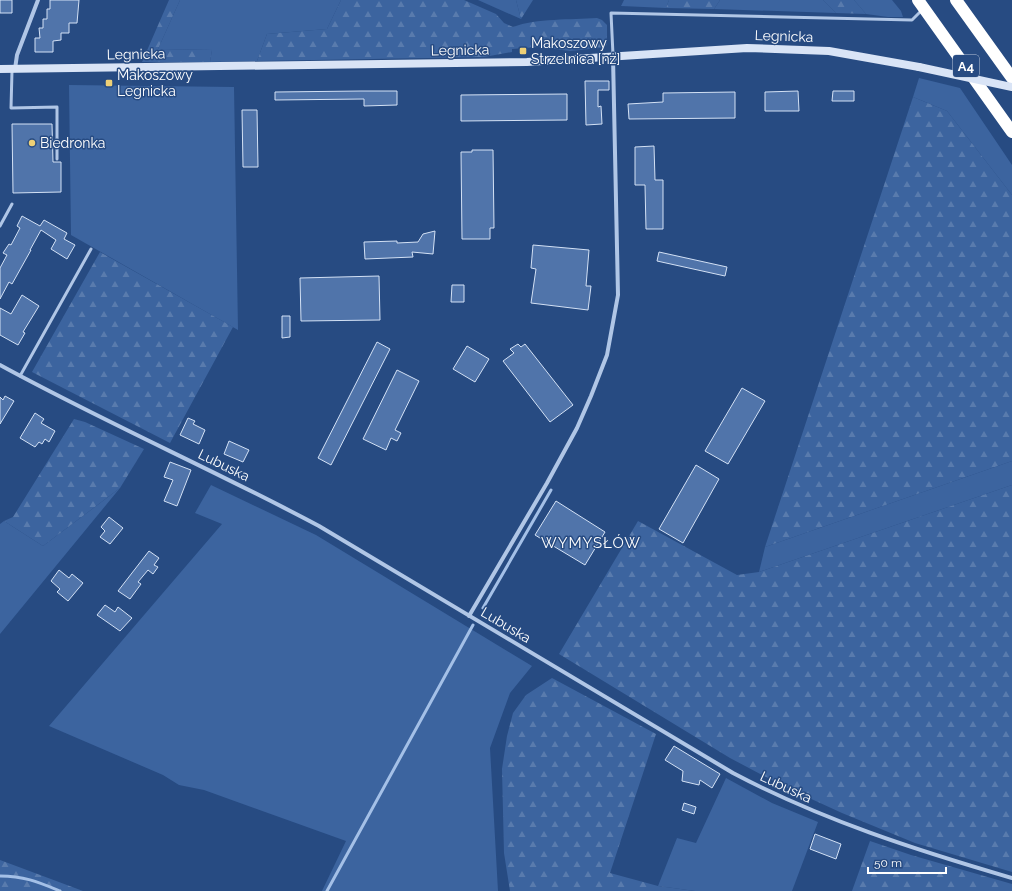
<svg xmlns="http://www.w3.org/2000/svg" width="1012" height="891" viewBox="0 0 1012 891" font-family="Raleway,sans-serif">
<defs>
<pattern id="forest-firs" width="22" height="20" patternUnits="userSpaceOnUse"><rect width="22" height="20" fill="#3c649f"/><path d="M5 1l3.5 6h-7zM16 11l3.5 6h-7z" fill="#597bad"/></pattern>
</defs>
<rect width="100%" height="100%" fill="#274b82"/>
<path fill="#3c649f" d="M 180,0 L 341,0 L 327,29 L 267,34 L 257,61 L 210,62 L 212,50 L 158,49 Z
M 478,0 L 516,0 L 521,19 Z
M 624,0 L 669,0 L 666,8 L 621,6 Z
M 720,0 L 823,0 L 836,13 L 714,9 Z
M 854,0 L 892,0 L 901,11 L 903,17 L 888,17 L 866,14 Z
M 919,78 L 960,88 L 1012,165 L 1012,195 L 947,111 L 913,97 Z
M 69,85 L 234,87 L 238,330 L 71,235 Z
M 1012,461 L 1012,485 L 759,572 L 765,547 Z
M 211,485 L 316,535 L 532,666 L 510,693 L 490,748 L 498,891 L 322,891 L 346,841 L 204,790 L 179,785 L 163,775 L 49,726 L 222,524 L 195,513 Z
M 120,488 L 0,634 L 0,524 L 4,521 L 43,546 Z
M 726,778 L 772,803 L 818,822 L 792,891 L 695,891 L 658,886 L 677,838 L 696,843 Z"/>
<path fill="url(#forest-firs)" d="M 169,0 L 180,0 L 158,49 L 212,50 L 210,62 L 142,62 Z
M 341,0 L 464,0 L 496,14 L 504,23 L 513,27 C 537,18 571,20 597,18 L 602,20 L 607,25 L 607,45 L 600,48 L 570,51 L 539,47 L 512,49 L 512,52 L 484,57 L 257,61 L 267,34 L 327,29 Z
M 516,0 L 533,0 L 521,19 Z
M 669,0 L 720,0 L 714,9 L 666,8 Z
M 823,0 L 854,0 L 866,14 L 836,13 Z
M 913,97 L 947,111 L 1012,195 L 1012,461 L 765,547 Z
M 100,252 L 233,327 L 170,443 L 32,372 Z
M 74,419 L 85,422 L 144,449 L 120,488 L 43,546 L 4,521 L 13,517 Z
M 1012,485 L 1012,872 L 915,843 L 842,813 L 783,786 L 730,758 L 559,654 L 638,521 L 737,575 L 759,572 Z
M 552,678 L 656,734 L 610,873 L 658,886 L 695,891 L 510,891 L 504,853 L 502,769 L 507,736 L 513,713 L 526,695 Z
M 870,841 L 911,855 L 1012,884 L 1012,891 L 852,891 Z
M 0,860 L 83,891 L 0,891 Z"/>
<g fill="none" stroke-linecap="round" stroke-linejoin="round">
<path stroke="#a4c0e7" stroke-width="3" d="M 483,608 L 551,490
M 0,876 C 24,876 38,882 60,891
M 327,891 L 473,625"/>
</g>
<path fill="#5074aa" stroke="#d3e1f5" d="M 0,0 L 12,0 L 12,13 L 0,13 Z
M 50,0 L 79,0 L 77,23 L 69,23 L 69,33 L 61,33 L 61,40 L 53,41 L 53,52 L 35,52 L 35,38 L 40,38 L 39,28 L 43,28 L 43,19 L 47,19 L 47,9 L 50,9 Z
M 585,81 L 609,81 L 609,90 L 598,90 L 598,107 L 601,106 L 602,124 L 586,125 Z
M 361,91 L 397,91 L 397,105 L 364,106 L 364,99 L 275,100 L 275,92 Z
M 798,91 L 799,111 L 765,111 L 765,92 Z
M 833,91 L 854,91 L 854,101 L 832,101 Z
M 735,92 L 735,118 L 629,119 L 628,104 L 663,102 L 663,93 Z
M 567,94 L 567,120 L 461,121 L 461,95 Z
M 242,110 L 257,110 L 258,167 L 243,167 Z
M 12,124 L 52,124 L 53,162 L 61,162 L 61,192 L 13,193 Z
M 654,146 L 655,180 L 663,180 L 663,229 L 646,229 L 645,185 L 635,185 L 635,147 Z
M 472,150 L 493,150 L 494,228 L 490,228 L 490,239 L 462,239 L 461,152 L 472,152 Z
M 22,216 L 40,226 L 44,220 L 67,233 L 64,239 L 75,245 L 67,259 L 51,249 L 56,240 L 41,230 L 30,250 L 31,250 L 12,284 L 9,282 L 0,299 L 0,268 L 7,255 L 3,253 L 9,244 L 11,245 L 20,228 L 17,226 Z
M 435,231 L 433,254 L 412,252 L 413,257 L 365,259 L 364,242 L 397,241 L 397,243 L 418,242 L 423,234 Z
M 533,245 L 589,250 L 586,286 L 591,286 L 588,310 L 531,303 L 536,269 L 531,268 Z
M 659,252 L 727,267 L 725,276 L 657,261 Z
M 379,276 L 380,320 L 301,321 L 300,278 Z
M 452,285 L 464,285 L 464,302 L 451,302 Z
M 22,295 L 39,306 L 23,332 L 25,333 L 18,345 L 0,335 L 0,308 L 11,314 Z
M 282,316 L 290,316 L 290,337 L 282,338 Z
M 377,342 L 390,349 L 331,465 L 318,458 Z
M 518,344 L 521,347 L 525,344 L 573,405 L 550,422 L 503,361 L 514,353 L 510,349 Z
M 467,346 L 489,359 L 475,382 L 453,369 Z
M 397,370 L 419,381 L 395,430 L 401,433 L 397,441 L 391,438 L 386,450 L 363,439 Z
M 742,388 L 765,401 L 728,464 L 705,451 Z
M 5,396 L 14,401 L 0,424 L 0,397 L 3,400 Z
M 35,413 L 44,419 L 41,423 L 55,431 L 49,442 L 45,439 L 42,444 L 39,442 L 35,447 L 20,438 Z
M 188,418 L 195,421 L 193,424 L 205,430 L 199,444 L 180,435 Z
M 229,441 L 249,450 L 243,462 L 224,454 Z
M 170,462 L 191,470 L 177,506 L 164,501 L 173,480 L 164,477 Z
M 696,465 L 719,479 L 683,543 L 659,529 Z
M 556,501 L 605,532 L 585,565 L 535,535 Z
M 109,517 L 123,528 L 110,544 L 100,537 L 105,531 L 101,527 Z
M 149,551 L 159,558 L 154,565 L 158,567 L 153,574 L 148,570 L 138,582 L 141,584 L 130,599 L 118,591 Z
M 59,570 L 69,578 L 72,574 L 83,583 L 68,601 L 57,592 L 60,589 L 51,581 Z
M 105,605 L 115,612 L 118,607 L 132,618 L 120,631 L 97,615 Z
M 674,746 L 720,774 L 712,788 L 700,780 L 699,785 L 682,781 L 683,771 L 665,760 Z
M 684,803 L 696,807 L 694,814 L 682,810 Z
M 815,834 L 841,844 L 836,859 L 810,849 Z"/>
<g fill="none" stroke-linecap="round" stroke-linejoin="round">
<path stroke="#b0c6e6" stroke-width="3" d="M 613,55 L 611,13 L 912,20 L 921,11
M 12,71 L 11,108 L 57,107 L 57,159
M 0,226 L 12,204
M 20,376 L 91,249"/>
<path stroke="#b0c6e6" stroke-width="4" d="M 15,69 L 17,55 L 38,0
M 0,365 C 104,422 214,470 319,526 L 733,773 C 822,820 916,850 1012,878
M 469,616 L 547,483 L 577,428 L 591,396 L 607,355 L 618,295 L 613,57"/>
<path stroke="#d9e4f6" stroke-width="8" d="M 0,69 L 527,62 L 747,48 L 829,51 L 919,67"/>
<path stroke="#fff" stroke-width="12" d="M 918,0 L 1012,132
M 956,0 L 1012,78"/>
<path stroke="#d9e4f6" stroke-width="8" d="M 919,67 L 1012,87"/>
</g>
<g fill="#eed076" stroke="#274b82" stroke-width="1.5">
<rect x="519" y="47" width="8" height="8" rx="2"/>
<rect x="105" y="79" width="8" height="8" rx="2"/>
<circle cx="32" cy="143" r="4"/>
</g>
<g text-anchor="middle" stroke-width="3" stroke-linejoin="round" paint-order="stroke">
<rect fill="#274b82" stroke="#bec9da" stroke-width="1" x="953" y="55" width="26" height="22" rx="3"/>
<g font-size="13" font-weight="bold" fill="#fff">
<text x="966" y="71">A4</text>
</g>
<g font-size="14" fill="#fff" stroke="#274b82">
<text transform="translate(784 36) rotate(2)" y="5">Legnicka</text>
<text transform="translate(460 50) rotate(-1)" y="5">Legnicka</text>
<text transform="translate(136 54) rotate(-1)" y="5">Legnicka</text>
<text transform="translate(224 465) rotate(26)" y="5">Lubuska</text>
<text transform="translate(506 625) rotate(31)" y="5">Lubuska</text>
<text transform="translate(786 787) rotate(25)" y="5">Lubuska</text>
</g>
<g font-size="14" fill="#fff" stroke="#274b82" text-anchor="start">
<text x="531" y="48">Makoszowy<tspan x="531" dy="16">Strzelnica [nż]</tspan></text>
<text x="117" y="80">Makoszowy<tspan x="117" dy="16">Legnicka</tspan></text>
<text x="40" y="148">Biedronka</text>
</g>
<g font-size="15" letter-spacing="1" fill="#fff" stroke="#274b82">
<text x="591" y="548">WYMYSŁÓW</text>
</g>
</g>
<path d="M868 867v6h78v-6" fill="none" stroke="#ffffff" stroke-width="2"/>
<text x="874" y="867" font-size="12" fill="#ffffff" stroke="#274b82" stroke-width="3" paint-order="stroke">50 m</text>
</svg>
